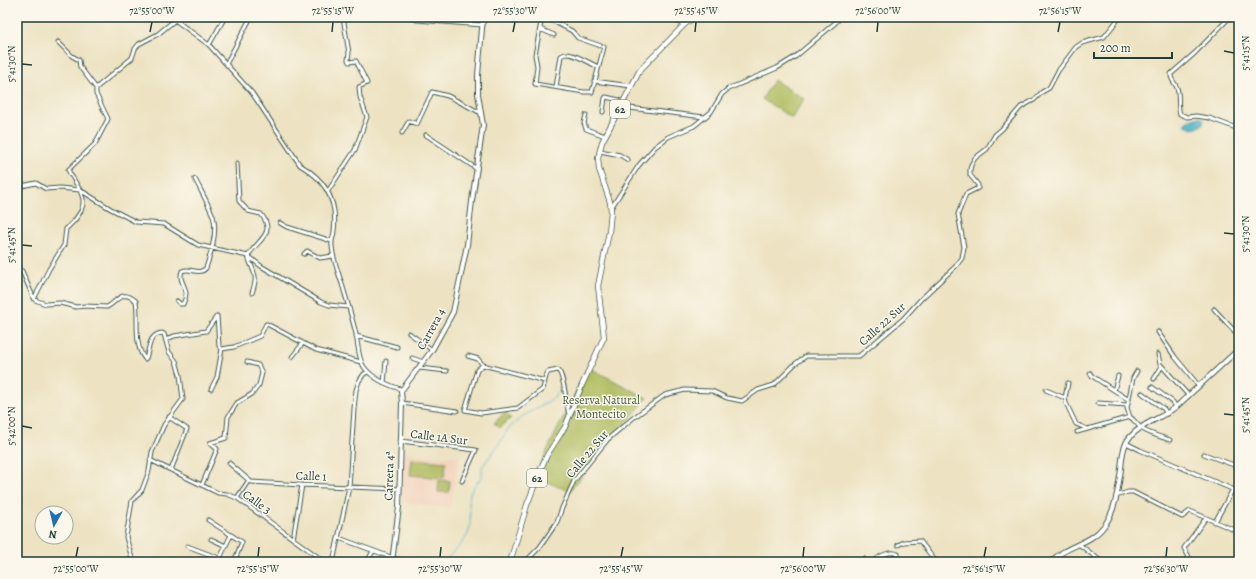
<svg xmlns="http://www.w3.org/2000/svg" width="1256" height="579" viewBox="0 0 1256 579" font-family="Alegreya,serif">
<rect width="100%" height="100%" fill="#fbf7ec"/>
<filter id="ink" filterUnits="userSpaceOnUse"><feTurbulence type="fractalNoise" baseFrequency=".025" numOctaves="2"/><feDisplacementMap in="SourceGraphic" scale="8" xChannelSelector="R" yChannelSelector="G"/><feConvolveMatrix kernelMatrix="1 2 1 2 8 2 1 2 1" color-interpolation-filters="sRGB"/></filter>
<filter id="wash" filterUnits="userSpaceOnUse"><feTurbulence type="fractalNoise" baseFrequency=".012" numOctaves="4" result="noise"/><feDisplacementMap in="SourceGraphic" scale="16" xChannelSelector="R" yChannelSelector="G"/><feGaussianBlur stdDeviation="0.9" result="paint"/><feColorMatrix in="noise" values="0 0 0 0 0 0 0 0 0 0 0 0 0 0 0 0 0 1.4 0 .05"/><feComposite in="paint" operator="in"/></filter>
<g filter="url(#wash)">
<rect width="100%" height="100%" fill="#ede3c3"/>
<path fill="#f3d4be" d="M 404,453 L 441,457 L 460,455 L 450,508 L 402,502 Z"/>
<path fill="#afbc5d" stroke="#677c48" d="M 774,80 L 804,99 L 792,118 L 762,99 Z
M 588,367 L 647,398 L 570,491 L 534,477 Z
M 505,412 L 511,418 L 499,428 L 494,423 Z
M 412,459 L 446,462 L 444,478 L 410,475 Z
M 439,480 L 450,481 L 449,492 L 438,492 Z"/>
<path fill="#48b1c7" stroke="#34777e" d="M 1199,117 L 1204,119 C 1204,126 1198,128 1192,129 L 1184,124 L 1189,120 Z"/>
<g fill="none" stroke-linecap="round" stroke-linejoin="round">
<path stroke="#48b1c7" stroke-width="1" d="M 443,562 C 452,553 465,543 469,531 C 473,519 467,506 470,494 C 472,487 478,483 482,476 L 482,467 L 501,441 L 508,429 L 523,416 L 554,398 L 557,393"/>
</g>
</g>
<g filter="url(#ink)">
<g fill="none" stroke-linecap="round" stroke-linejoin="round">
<g stroke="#3e5649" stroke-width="5">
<path id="street" d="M 171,17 L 209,45 L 252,93 L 300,165 C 326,180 338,201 334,231 C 334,236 331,240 332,246 C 333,259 338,272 342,284 C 347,301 352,317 356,334 C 358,344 358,358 364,367 C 373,379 386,384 400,389 L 401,391
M 411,17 L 417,20 L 483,25
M 542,17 L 535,55 L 537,66 L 535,84 L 584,92 L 592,92 L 604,47 L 578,38 L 572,31 L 545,17
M 671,17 L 684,25
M 1230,17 L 1195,53 L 1171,74 C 1170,80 1175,82 1177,88 C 1180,96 1177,106 1180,114 L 1187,117 L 1196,116 L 1209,118 L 1239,129
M 540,29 L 554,35
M 58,42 L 72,56 L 79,60 L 80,67 L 96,88
M 209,45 L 225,17
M 226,64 L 251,17
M 594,81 L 631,86
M 556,87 L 561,56 C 569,49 589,63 598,67
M 603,112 L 605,98 L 606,97 L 619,100 L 621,107 L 704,117
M 586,115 L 584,123 L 586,129 L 605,136
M 402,133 L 409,121 L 417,124 L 432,92 L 448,96 L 481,113
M 426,135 L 477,169
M 600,151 L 620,155 L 628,160
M 237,163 L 239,201 L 248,211 L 261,214 C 277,234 257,240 248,256 C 253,274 259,273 252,293
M 17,187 L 36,183 L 46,189 L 60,188 L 80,190 L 111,209 L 136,222 L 164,224 L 198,245 L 248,256 L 261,266 L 321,302 L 329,305 L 348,307
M 328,191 L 355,150 L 367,117 L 360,97 L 359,87 L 367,83 L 356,61 L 349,62 L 348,60 L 349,53 L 343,17
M 611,208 L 639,165 L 655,147 L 668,137 L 694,126 L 711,112 L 722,94 L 728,89 L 777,68 L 795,57 L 835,23 L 841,17
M 280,223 L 287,227 L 332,241
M 304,254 L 307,251 L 320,258 L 333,256
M 17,270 L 22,271 L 34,299
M 34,299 L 49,269 L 64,245 L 66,229 L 75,220 L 81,211 L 83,204 L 83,199 L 80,190 L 68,170 L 95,144 L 108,119 L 96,94 L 96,88 L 132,58 L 135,49 L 139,44 L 158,34 L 175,20
M 35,300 L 46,304 L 60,303 L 76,307 L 85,306 L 107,307 C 117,302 122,288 136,301 C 139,318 133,345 145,359 L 146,358 C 150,348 148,335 162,333 L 164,334 L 169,352 L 176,361 L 180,375 L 183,399 L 164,425 L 152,452 L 149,471 L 142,490 L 132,501 L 126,537 L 133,562
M 177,301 L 180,304 L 183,304 C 192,287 177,284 182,271 C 191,267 199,276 206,268 C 211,253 218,231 213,216 C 208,203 201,191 195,179
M 1214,309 L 1239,336
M 217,316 L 219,346 L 222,349 L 234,347 L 260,336 L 266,324 L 267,324 L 316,350 L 361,362
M 1158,332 L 1175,357 L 1199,386
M 409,333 L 432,350
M 356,336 L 397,347
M 166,340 L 174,336 L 206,331 L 217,316
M 1158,354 L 1160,364 L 1189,396
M 1233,355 L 1239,360
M 468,356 L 478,359 L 483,365
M 292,357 L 303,343
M 412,358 L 423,362
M 483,365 L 477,370 L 465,410 L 481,413 L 518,408 L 543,389 L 546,376 L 548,372 L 558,370 C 564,375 567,406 569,416
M 483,365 L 545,381
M 419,368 L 447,371
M 1090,373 L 1092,376 L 1129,400
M 1154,379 L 1162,366
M 384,383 L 386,361
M 1068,383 L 1065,398 L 1066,403 L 1076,424 L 1085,428
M 1152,387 L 1173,402 L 1176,407
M 211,389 L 217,377 L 222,349
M 1046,390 L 1065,398
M 1114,390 L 1118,376
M 1142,393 L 1164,409 L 1167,414
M 402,403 L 457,411
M 1098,403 L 1127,405
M 169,417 L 187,429 L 171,470
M 1130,417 L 1127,408 L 1133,378 L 1137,371
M 1077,432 L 1130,417 C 1135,420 1137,425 1142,429 C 1150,434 1161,437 1170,440
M 400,441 L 476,450 L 462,481
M 1126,443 L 1140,450 L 1239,492
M 1204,454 L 1239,467
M 150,460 L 218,493 L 227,494 L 237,498 L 325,562
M 229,463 L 251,482 L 302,485 L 399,489
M 202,485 L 217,449 L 210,443 L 226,438 L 228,417 L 237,403 L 252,394 L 259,385 L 262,373 L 258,365 L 247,362
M 1116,496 L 1128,492 L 1133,492 L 1182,517 L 1190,511 L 1239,532
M 237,498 L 249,480
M 208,520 L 242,542 L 234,562
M 1215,522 L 1233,489
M 339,538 L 396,559 L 409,562
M 211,539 L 226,546
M 293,539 L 302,485
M 898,545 L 904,542 L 920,541 L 936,562
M 1080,545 L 1102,562
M 187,546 L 230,562
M 220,558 L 231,535
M 864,559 L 867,562
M 333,562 L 349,487 L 354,409 L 356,390 L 359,381 L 364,374 L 368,372
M 367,562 L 373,551
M 525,562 L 540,547 L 557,522 L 562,508 L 574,481 L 608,439 L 633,418 L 665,395 L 685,390 L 712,391 L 727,398 L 742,401 L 758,390 L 774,385 L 795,364 L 806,356 L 859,356 L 903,319 L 921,299 L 956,266 L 962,258 L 964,247 L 958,214 L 966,194 L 978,188 L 978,185 L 970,175 L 970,170 L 971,165 L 975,158 L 987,149 L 995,135 L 1002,129 L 1021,107 L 1034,100 L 1042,92 L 1049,88 L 1058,71 L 1076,47 L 1082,43 L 1104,37 L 1120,17
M 873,562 C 879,556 890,550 898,554 L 899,562
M 927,562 L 931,560 L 935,560
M 1185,562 L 1189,557 L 1184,548 L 1206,518"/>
</g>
<g stroke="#3e5649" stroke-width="6">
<path id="secondary" d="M 392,562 L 399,507 L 402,403 L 401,391 L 432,350 L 453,312 L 460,279 L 467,245 L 472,201 L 483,125 L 478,94 L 478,75 L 483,17
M 1051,562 C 1065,545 1090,545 1104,526 C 1116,510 1118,489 1121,469 C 1122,458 1123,445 1130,437 C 1142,423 1162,418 1176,407 L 1239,349"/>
</g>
<g stroke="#3e5649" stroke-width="6">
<path id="primary" d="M 510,562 L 527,505 L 542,466 L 547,455 L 565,427 L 582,385 L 604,337 L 598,286 L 609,232 L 611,211 L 610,202 L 599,169 L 598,158 L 602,142 L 640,70 L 684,25 L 694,17"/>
</g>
<use href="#street" stroke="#fff" stroke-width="3"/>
<use href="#secondary" stroke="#fff" stroke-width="4"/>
<use href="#primary" stroke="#fff" stroke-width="4.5"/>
</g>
</g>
<path fill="none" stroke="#1f3d34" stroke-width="1.5" d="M 150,32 L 152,22M 332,32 L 333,22M 513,32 L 515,22M 695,32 L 696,22M 877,32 L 878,22M 1058,32 L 1060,22M 1224,51 L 1234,53M 22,64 L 32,65M 1224,233 L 1234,234M 22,245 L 32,246M 1224,414 L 1234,415M 22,426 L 32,428M 76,557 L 78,547M 258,557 L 259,547M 440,557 L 441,547M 621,557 L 623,547M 803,557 L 804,547M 984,557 L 986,547M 1166,557 L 1167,547"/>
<g text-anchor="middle" stroke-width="3" stroke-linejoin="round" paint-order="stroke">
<g fill="#fbf7ec" stroke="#61756b" stroke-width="1">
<rect x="610" y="100" width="20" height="18" rx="3"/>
<rect x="527" y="469" width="20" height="18" rx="3"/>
</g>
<g font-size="11" font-weight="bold" fill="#1f3d34">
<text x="620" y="113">62</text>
<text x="537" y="482">62</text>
</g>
<g font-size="12" fill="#1f3d34" stroke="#fbf7ec">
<text transform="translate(882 324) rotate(-42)" y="4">Calle 22 Sur</text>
<text transform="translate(431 329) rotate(-61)" y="4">Carrera 4</text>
<text transform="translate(439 437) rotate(7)" y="4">Calle 1A Sur</text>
<text transform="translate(587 454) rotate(-50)" y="4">Calle 22 Sur</text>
<text transform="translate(311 476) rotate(2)" y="4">Calle 1</text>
<text transform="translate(389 476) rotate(-88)" y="4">Carrera 4ª</text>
<text transform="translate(257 502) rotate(36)" y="4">Calle 3</text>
</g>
<g font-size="12" fill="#435d3e" stroke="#fbf7ec">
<text x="601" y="404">Reserva Natural<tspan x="601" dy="14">Montecito</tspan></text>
</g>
</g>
<rect width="1256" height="579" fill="none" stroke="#fbf7ec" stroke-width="44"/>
<g transform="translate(54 525) rotate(188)"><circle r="19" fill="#fbf7ec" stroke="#a3ada2"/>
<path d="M0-3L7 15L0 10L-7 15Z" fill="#1f6fb2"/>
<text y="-6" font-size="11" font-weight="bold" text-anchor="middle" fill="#1f3d34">N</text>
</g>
<path d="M1094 52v6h78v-6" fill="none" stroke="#1f3d34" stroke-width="2"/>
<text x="1100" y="52" font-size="12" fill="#1f3d34" stroke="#fbf7ec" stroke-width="3" paint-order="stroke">200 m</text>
<rect x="22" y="22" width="1212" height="535" fill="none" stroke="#1f3d34" stroke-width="1.5"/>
<g font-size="10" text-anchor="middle" fill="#1f3d34">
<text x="152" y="14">72°55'00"W</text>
<text x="333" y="14">72°55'15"W</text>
<text x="515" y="14">72°55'30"W</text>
<text x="696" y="14">72°55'45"W</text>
<text x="878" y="14">72°56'00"W</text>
<text x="1060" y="14">72°56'15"W</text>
<text transform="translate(1245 53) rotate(-90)" y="4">5°41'15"N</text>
<text transform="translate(11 64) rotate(-90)" y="4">5°41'30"N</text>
<text transform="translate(1245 234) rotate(-90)" y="4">5°41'30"N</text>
<text transform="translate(11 245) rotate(-90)" y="4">5°41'45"N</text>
<text transform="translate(1245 415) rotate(-90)" y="4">5°41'45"N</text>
<text transform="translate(11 426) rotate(-90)" y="4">5°42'00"N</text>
<text x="76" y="572">72°55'00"W</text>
<text x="258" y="572">72°55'15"W</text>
<text x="440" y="572">72°55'30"W</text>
<text x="621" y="572">72°55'45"W</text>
<text x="803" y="572">72°56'00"W</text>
<text x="984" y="572">72°56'15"W</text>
<text x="1166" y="572">72°56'30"W</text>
</g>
</svg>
